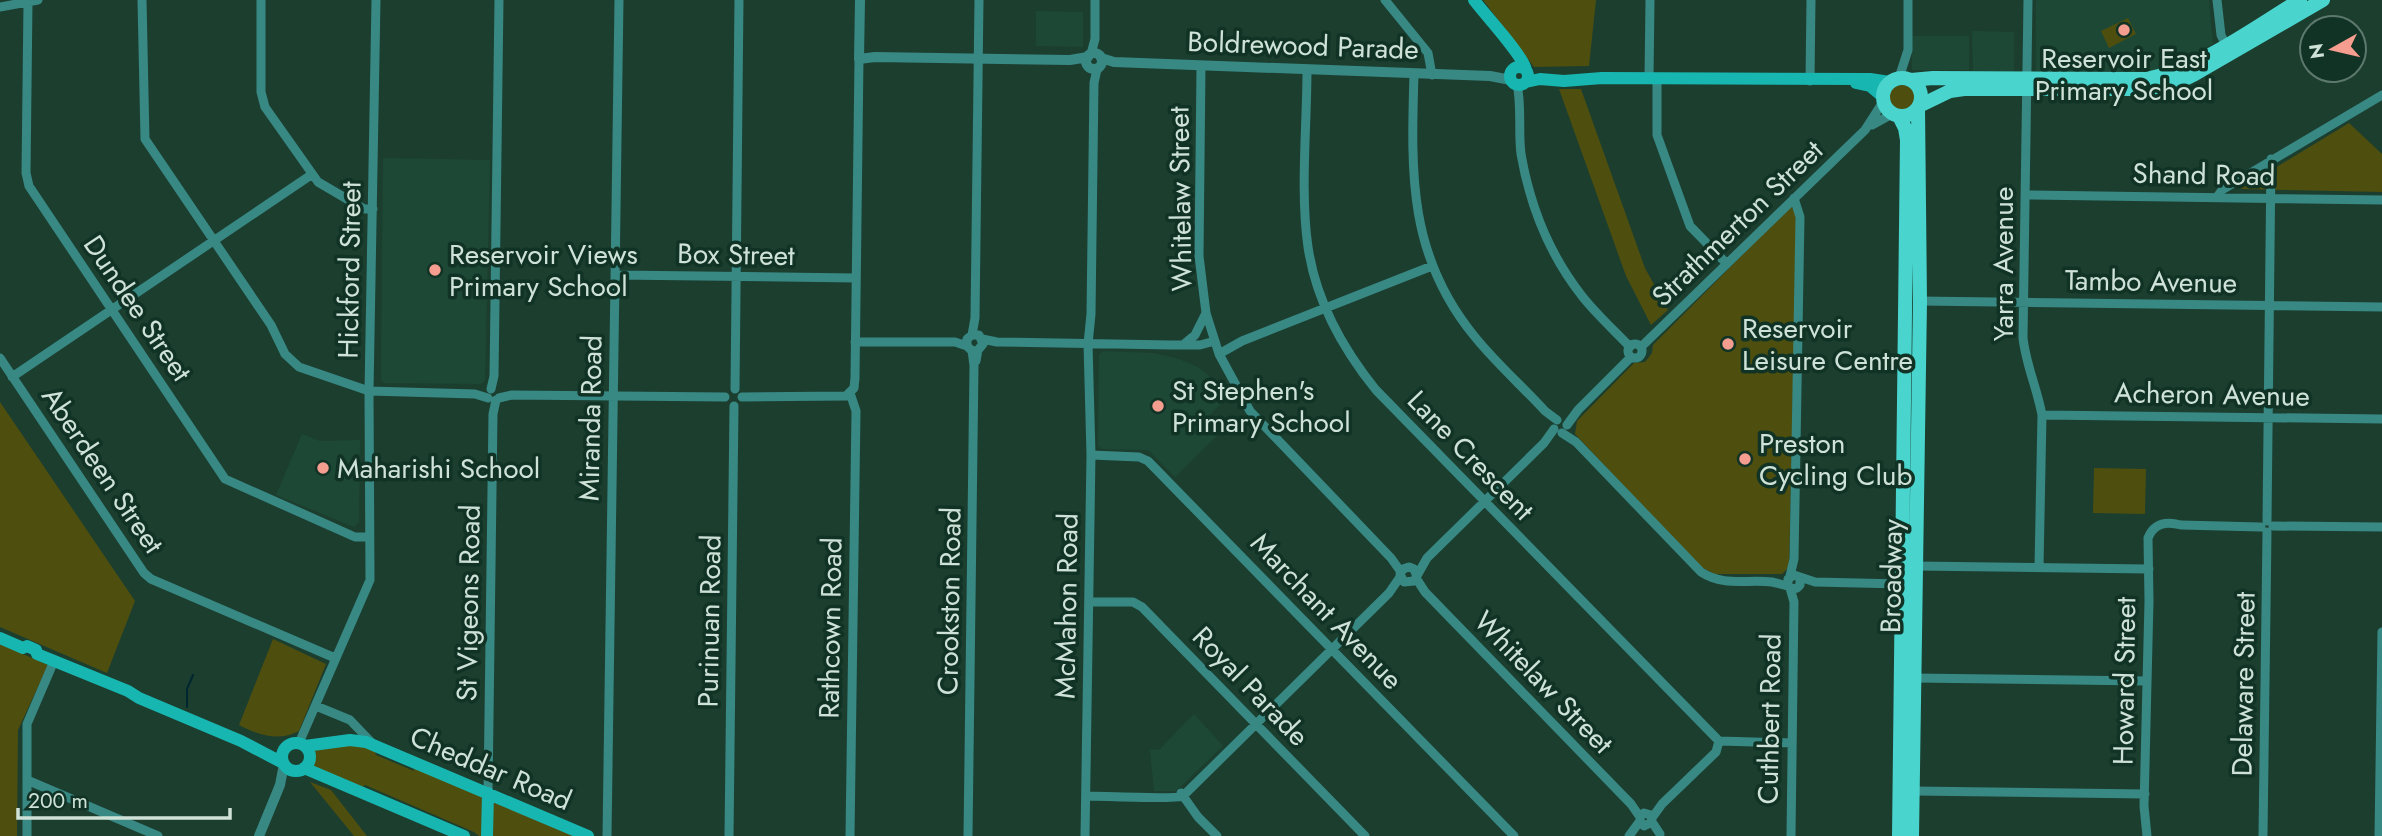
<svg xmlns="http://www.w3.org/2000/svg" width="2382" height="836" viewBox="0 0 2382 836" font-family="Jost,sans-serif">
<rect width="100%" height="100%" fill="#1c3e2f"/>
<path fill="#1d4836" d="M 2036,0 L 2209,0 L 2213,44 L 2173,65 L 2153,71 L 2036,71 Z
M 1036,11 L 1083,12 L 1083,47 L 1036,46 Z
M 1972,31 L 2014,32 L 2014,71 L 1973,71 Z
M 1912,36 L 1969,36 L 1969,70 L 1912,70 Z
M 383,158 L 490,160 L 485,380 L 481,384 L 384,383 L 381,380 Z
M 1103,351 L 1154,353 L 1179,359 L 1198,367 L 1230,394 L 1207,418 L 1214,425 L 1211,429 L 1217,436 L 1175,477 L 1148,450 L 1102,449 L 1098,446 L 1099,355 Z
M 302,434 L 320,441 L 360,440 L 359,522 L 354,527 L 276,495 Z
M 1194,714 L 1223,746 L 1176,791 L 1154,791 L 1150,749 L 1159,750 Z"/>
<path fill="#4e4e0f" d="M 1483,0 L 1596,0 L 1589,66 L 1534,67 Z
M 2128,18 L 2136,34 L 2109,48 L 2101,31 Z
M1889 98a13 13 0 1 1 26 0a13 13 0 1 1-26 0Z
M 1559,89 L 1581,89 L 1645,268 L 1668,310 L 1651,325 L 1626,276 Z
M 2349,123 L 2382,154 L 2382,192 L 2240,189 Z
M 1791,206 L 1797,215 L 1789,567 L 1782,574 L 1715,574 L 1699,566 L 1575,434 L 1577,421 L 1634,363 L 1645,362 L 1652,353 L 1653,345 Z
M 0,402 L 135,601 L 107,673 L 0,627 Z
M 2094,468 L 2146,469 L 2145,514 L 2093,513 Z
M 273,639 L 326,664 L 299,731 C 279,742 258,735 239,725 Z
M 0,644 L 48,665 L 18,730 L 17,836 L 0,836 Z
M 349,742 L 374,748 L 376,755 L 414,771 L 413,766 L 483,795 L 483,836 L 479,836 L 474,832 L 365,785 L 361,788 L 309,769 L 312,760 L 311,750 Z
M 310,782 L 331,790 L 367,836 L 354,836 Z
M 493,802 L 579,836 L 491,836 Z"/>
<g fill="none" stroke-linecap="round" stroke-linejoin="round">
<path stroke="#00262f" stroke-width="2" d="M 187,707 L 187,689 L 193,675"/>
<path stroke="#388884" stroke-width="9" d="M 142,0 L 145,139 L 271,325 L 285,354 L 299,367 L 369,391 L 475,394 L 488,398
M 261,0 L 261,92 L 265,107 L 318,182 L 364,209 L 373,209
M 1385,0 L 1428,53 L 1432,75
M 2028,0 L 2023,338 C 2026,365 2037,388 2042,415 L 2039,567
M 2217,0 L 2221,35 L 2228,49
M 28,2 L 26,173 L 29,186 L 225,479 L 355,537 L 368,537
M 0,7 L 38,0
M 1091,54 L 1095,39 L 1095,0
M 1201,66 L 1199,256 L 1206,313 L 1219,354 L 1250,411 L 1391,558 L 1401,572
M 1307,70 C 1307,125 1300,193 1308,247 C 1316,301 1342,348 1376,390 L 1719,741 L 1792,743
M 1414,74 C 1411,173 1408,256 1475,337 C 1496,363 1522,386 1545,411 L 1557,420
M 1649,78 L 1650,0
M 1657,78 L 1657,135 L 1690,226 L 1727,264
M 1899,78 L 1908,50 L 1908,0
M 1810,81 L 1811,0
M 1517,84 C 1522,107 1518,131 1521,154 C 1530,206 1549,254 1582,296 C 1596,314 1614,330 1630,347
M 1872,125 L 1892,114
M 2026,195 L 2382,200
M 2217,197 L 2222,190 L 2382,95
M 616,275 L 856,278
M 1920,301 L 2382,307
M 972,335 L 975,318 L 979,0
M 982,339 L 997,342 L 1171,345 L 1200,345 L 1215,341
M 855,342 L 955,342 L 967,346
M1628 351a7 7 0 1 1 14 0a7 7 0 1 1-14 0Z
M 1183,345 L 1195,335 L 1206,313
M 1641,347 L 1865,130 L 1883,102
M 971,350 L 967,346 L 967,339 L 972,335 L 979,335 L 983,344 L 978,350 L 976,361
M 1219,354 L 1242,341 L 1432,266
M 0,358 L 144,573 L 151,579 L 335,658
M 12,377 L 311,175
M 491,389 L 494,376 L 499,0
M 735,389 L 739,0
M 846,396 L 854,388 L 855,378 L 859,59
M 742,397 L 846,396
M 499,398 L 512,395 L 725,397
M 2042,415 L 2382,419
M 1567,425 L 1578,410 L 1631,357
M 1562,433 L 1576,442 L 1701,572 C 1724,587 1747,579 1772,582 C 1777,583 1783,585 1788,586
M 1091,455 L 1139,457 L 1148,461 L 1514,836
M 2267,521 L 2271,159
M 2273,526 L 2382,527
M 1916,566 L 2149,569
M 1416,574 L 1414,569 L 1409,567 L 1403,569 L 1400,574 L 1404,582 L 1414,581 L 1427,558 L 1544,443 L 1554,429
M 1790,576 L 1794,559 L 1800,217 L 1794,198
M 1416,578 L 1425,592 L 1631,804 L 1640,817
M 1800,579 L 1800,585 L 1797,588 L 1792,589 L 1788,586 L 1788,579 L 1794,575 L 1815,582 L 1901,584
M 1790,588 L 1794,602 L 1791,836
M 1089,602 L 1133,602 L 1142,607 L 1365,836
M 1914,678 L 2147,681
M 316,706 L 350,720 L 374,745
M 299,743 L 370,580 L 369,391 L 376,0
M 27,780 L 158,836
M 1913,791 L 2145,794
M 488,793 L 493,414 L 496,400
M 1181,793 L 1198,817 L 1217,836
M 1086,796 C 1102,796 1175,800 1183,796 L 1389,593 L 1400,577
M 1652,818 L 1662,804 L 1716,752 L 1719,741
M 1652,822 L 1644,826 L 1640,821 L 1640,817 L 1644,813 L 1651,815 L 1652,822 L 1660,834
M 27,836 L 27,724 L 54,661
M 607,836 L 619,0
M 729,836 L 734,406
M 850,836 L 856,411 L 850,393
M 968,836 L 974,366 L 972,350
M 1085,836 L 1091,455 L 1088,344 L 1091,314 L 1094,83 L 1097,69
M 1629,836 L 1640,821
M 2147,836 L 2144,806 L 2149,601 L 2148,538 C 2154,523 2166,521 2181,525 L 2261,527
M 2263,836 L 2267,532
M 2379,836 L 2382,632"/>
<path stroke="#388884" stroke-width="10" d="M 860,0 L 859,59 L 875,57 L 1070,60 L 1088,57
M1086 61a8 8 0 1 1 16 0a8 8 0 1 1-16 0Z
M 1101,58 L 1114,62 L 1490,76 L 1511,80
M 259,836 L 280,785 L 284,764"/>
<path stroke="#18b6b0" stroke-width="12" d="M 1474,0 C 1485,15 1523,55 1526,70
M1510 76a9 9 0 1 1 18 0a9 9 0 1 1-18 0Z
M 1526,82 L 1540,79 L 1564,81 L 1602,78 L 1870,79 L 1890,82
M 1856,83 L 1870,86 L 1883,97
M 0,638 L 23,648 L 27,646 L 36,650 L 37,654 L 128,691 L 139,698 L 241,741 L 283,763
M282 757a14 14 0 1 1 28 0a14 14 0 1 1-28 0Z
M 305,746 L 350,740 L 366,742 L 588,836
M 304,768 L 464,836
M 487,836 L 488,793"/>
<path stroke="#49d4ce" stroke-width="14" d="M1883 97a19 19 0 1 1 38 0a19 19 0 1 1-38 0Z
M 1911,80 L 1933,78 L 2146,79 C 2201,68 2252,29 2300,0
M 1919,106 L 1950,91 L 1964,89 L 2149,89 L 2179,82 L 2195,74 L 2323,0
M 1899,836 L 1907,140 L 1905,128 L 1899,116
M 1912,836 L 1920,301 L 1918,107"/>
</g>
<g fill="#f59d8f" stroke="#113325" stroke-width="2.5">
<circle cx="2124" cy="30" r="7"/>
<circle cx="435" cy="270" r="7"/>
<circle cx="1728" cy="344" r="7"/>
<circle cx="1158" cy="406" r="7"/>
<circle cx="1745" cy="459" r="7"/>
<circle cx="323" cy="468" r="7"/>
</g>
<g text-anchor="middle" stroke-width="7" stroke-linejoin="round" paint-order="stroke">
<g font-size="28" fill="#cfe2d8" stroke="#113325">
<text transform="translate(1303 45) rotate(2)" y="10">Boldrewood Parade</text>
<text transform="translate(2204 174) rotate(1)" y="10">Shand Road</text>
<text transform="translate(1180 199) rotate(-91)" y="10">Whitelaw Street</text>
<text transform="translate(1737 223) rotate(-44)" y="10">Strathmerton Street</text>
<text transform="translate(736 254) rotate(1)" y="10">Box Street</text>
<text transform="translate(2003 264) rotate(-90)" y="10">Yarra Avenue</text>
<text transform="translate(349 270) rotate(-89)" y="10">Hickford Street</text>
<text transform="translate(2151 281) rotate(1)" y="10">Tambo Avenue</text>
<text transform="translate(138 308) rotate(56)" y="10">Dundee Street</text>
<text transform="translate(2212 394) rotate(1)" y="10">Acheron Avenue</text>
<text transform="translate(590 418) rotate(-89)" y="10">Miranda Road</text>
<text transform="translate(1471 455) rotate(46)" y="10">Lane Crescent</text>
<text transform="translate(103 470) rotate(56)" y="10">Aberdeen Street</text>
<text transform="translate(1891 576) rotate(-89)" y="10">Broadway</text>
<text transform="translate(949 601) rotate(-89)" y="10">Crookston Road</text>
<text transform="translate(468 603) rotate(-89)" y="10">St Vigeons Road</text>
<text transform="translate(1066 606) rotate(-89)" y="10">McMahon Road</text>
<text transform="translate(1327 611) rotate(46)" y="10">Marchant Avenue</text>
<text transform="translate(709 621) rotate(-89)" y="10">Purinuan Road</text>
<text transform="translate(830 628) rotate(-89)" y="10">Rathcown Road</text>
<text transform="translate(2124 681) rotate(-89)" y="10">Howard Street</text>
<text transform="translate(1544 682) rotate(46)" y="10">Whitelaw Street</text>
<text transform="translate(2243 684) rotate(-89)" y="10">Delaware Street</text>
<text transform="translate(1251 686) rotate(46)" y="10">Royal Parade</text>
<text transform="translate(1769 719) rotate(-89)" y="10">Cuthbert Road</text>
<text transform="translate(491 768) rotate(23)" y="10">Cheddar Road</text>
</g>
<g font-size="28" fill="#cfe2d8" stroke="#113325" text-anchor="start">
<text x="2124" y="68" text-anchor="middle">Reservoir East<tspan x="2124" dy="32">Primary School</tspan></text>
<text x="449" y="264">Reservoir Views<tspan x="449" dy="32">Primary School</tspan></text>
<text x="1742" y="338">Reservoir<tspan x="1742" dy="32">Leisure Centre</tspan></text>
<text x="1172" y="400">St Stephen's<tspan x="1172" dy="32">Primary School</tspan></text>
<text x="1759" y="453">Preston<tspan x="1759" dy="32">Cycling Club</tspan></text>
<text x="337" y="478">Maharishi School</text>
</g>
</g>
<g transform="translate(2333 49) rotate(262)"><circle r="33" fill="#113325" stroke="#5d796d" stroke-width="2"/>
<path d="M0-5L12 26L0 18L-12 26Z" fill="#f59d8f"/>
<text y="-10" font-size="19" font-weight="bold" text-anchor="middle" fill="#cfe2d8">N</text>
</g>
<path d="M18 808v10h212v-10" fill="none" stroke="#cfe2d8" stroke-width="3.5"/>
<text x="28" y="808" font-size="21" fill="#cfe2d8" stroke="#113325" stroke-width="5" paint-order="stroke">200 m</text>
</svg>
